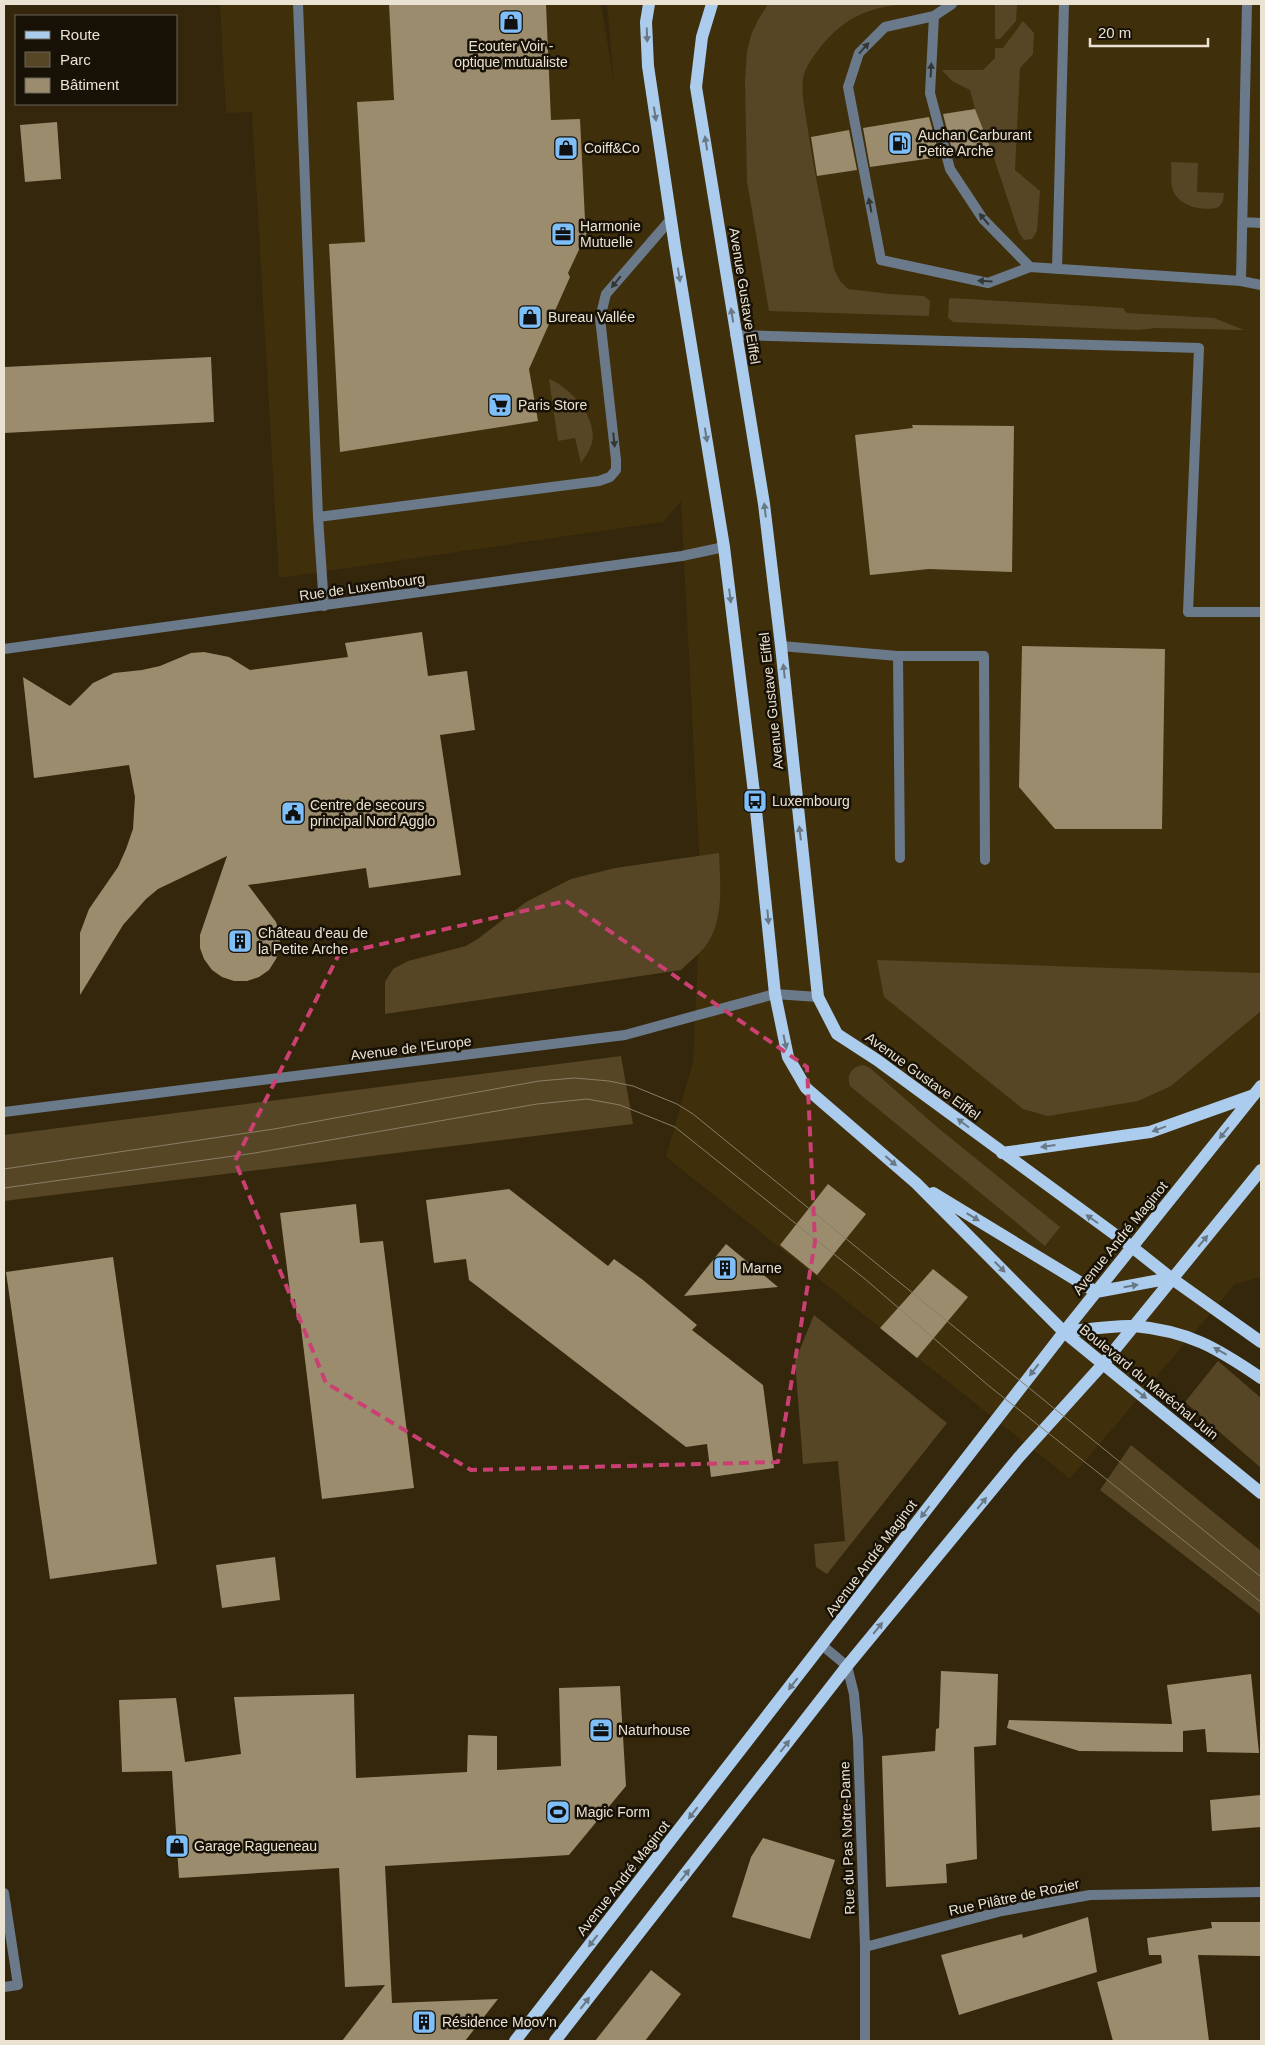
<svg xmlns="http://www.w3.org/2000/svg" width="1265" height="2045" viewBox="0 0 1265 2045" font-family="Helvetica,sans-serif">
<rect width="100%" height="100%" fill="#34270c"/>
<path fill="#402f0b" d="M 220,4 L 601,4 L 614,82 L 607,4 L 1261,4 L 1261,1277 L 1235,1284 L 1070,1479 L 666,1157 L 693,1062 L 701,890 L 681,501 L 663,522 L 279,578 L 252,112 L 226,113 Z"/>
<path fill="#574625" d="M 768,4 L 914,4 C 873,5 844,16 819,49 C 812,58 805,67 803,79 C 801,93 805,110 807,124 C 814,173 825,221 834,269 L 840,281 L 848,289 L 890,294 L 924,296 L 930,301 L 929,316 L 769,311 L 747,181 L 745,81 L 747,52 L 751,35 L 757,22 Z
M 995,4 L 1017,4 L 1016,21 L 1000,39 L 995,39 Z
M 1023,21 L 1034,33 L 1033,54 L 1020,68 L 1015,170 L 1040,191 L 1037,231 L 1032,239 L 1024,240 L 1019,233 L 991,149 L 975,109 L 970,90 L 952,81 L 942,70 L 983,70 L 995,58 L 995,48 L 1003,48 Z
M 1171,162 L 1198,163 L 1197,192 L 1224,193 L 1223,201 L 1219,207 C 1205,212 1180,207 1173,191 C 1170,182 1172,171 1171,162 Z
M 951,298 L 1123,308 L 1127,313 L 1214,318 L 1244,330 L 1156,328 L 1138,330 L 953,322 L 948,318 L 949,299 Z
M 549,379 C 570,387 598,418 592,443 C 590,450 585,457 581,463 L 575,438 L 558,441 Z
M 719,853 C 720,883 725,923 704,948 C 697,956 689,962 681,970 L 385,1014 L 385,982 L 393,969 L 408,961 L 466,946 L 479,938 L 526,902 L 571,879 L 615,868 Z
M 877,960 L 1261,973 L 1261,1011 L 1171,1086 L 1138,1101 L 1048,1116 L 1023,1109 L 884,997 Z
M 621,1056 L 633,1124 L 4,1201 L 4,1135 Z
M 863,1065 L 870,1068 L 937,1127 L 1060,1227 L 1045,1246 L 850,1086 C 846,1074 852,1067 863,1065 Z
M 814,1315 L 947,1423 L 827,1574 L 816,1567 L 814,1544 L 845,1541 L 838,1461 L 803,1464 L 795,1361 Z
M 1218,1361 L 1261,1398 L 1261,1468 L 1185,1402 Z
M 1131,1445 L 1261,1551 L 1261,1615 L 1100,1490 Z"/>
<path fill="#9b8c6e" d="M 389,4 L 546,4 L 551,120 L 580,119 L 585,220 L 592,222 L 568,273 L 570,277 L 529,369 L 538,421 L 340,452 L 329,244 L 365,242 L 357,102 L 394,100 Z
M 975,109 L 991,149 L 953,154 L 943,114 Z
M 929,117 L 940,157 L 870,167 L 863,128 Z
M 57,122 L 61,179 L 25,182 L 20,125 Z
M 849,130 L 857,170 L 817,176 L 811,137 Z
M 211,357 L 214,422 L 4,433 L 4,367 Z
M 912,425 L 1014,426 L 1012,572 L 929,569 L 870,575 L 855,435 L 913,428 Z
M 422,632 L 428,676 L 467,671 L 475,730 L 440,735 L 461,875 L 369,888 L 366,868 L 248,885 L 276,922 L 280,935 L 280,947 L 276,959 L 269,970 L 259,977 L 247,981 L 234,981 L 222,977 L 212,970 L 204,959 L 200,948 L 200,935 L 227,856 L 158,889 L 146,899 L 123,925 L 80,995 L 80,933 L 89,909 L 118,867 L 126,849 L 133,829 L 135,797 L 129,765 L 34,778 L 23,677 L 70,706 L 93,683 L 114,673 L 142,670 L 160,666 L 191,653 L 204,652 L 229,657 L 250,670 L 348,657 L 345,643 Z
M 1022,646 L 1165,649 L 1162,829 L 1055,829 L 1019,787 Z
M 828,1184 L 866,1214 L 817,1275 L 780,1245 Z
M 509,1189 L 608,1266 L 614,1259 L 643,1280 L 697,1325 L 692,1330 L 763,1385 L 774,1468 L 711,1477 L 707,1444 L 686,1447 L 669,1434 L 469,1280 L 466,1259 L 434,1263 L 426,1200 Z
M 356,1204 L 360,1243 L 383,1241 L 414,1488 L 322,1499 L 300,1319 L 297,1320 L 295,1299 L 291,1300 L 280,1213 Z
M 726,1244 L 778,1287 L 684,1296 Z
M 113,1257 L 157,1564 L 50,1579 L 6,1272 Z
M 933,1269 L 968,1297 L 917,1358 L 880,1328 Z
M 275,1557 L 280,1600 L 222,1608 L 216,1565 Z
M 941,1671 L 998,1674 L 996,1745 L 974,1747 L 977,1859 L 946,1864 L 947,1883 L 886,1887 L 882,1756 L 935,1751 L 936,1729 L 939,1728 Z
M 1251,1674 L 1259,1753 L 1207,1752 L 1205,1729 L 1183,1731 L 1183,1752 L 1079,1751 L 1007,1728 L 1009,1720 L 1172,1724 L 1167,1685 Z
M 620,1686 L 626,1786 L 569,1855 L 385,1866 L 392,2003 L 498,1999 L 465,2041 L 342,2041 L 385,1985 L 345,1987 L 339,1868 L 179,1878 L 172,1771 L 122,1772 L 119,1700 L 176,1698 L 185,1762 L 241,1754 L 234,1697 L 354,1694 L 356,1778 L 467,1772 L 468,1735 L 497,1736 L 497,1770 L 561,1766 L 559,1688 Z
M 1261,1795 L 1261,1827 L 1212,1831 L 1210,1800 Z
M 763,1838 L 835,1860 L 810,1939 L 732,1917 L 751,1857 Z
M 1088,1917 L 1097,1972 L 959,2015 L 941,1955 L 1022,1934 L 1023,1938 Z
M 1211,1922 L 1261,1922 L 1261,1956 L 1198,1955 L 1209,2041 L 1113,2041 L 1097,1982 L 1162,1963 L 1161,1955 L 1149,1955 L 1147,1938 L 1212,1928 Z
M 651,1970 L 681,1994 L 645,2041 L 595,2041 Z"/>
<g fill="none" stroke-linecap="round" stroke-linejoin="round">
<path stroke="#6b7a8a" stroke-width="10" d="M 298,4 L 318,517 L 324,606
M 952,4 L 934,16 L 930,93 L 950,169 L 983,219 L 1030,267
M 934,16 L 885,27 L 859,53 L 848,87 L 881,260 L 988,283 L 1030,267 L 1241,281 L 1247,4
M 1242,222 L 1261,223
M 1057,269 L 1064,4
M 1241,281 L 1261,285
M 735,335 L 1199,348 L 1188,612 L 1261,612
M 318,517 L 599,481 L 610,477 L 616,470 L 616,460 L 600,318 L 606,294 L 671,219
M 781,646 L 898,656 L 984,656 L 985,860
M 898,656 L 900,858"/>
<path stroke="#6b7a8a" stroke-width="10" d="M 4,649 L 682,556 L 724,547
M 4,1112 L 625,1035 L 775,994 L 818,997
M 4,1893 L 18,1985 L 4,1987
M 865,1947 L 1002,1911 L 1090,1895 L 1261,1892"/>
<path stroke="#6b7a8a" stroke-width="10" d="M 823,1646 L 847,1666 L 854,1694 L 858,1740 L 865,1947 L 865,2041"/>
<path stroke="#abccec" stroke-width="12" d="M 649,4 L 646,22 L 648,66 L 675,247 L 724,547 L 755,801 L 775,994 L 788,1057 L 806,1088 L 916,1183 L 1064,1332 L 1261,1493
M 712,4 L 702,37 L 696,87 L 764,504 L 781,646 L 818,997 L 837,1034 L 877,1060 L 1132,1247 L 1171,1278 L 1261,1342
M 1002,1153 L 1150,1132 L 1254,1095
M 933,1193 L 1096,1292 L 1171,1278
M 1064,1332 C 1086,1330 1111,1325 1134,1326 C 1189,1331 1217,1348 1261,1378
M 515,2041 L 1064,1332 L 1261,1086
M 555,2041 L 847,1666 L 1019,1457 L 1103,1364 L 1261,1170"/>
<path stroke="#887d67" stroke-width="1" d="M 4,1169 L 274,1129 L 539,1081 L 575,1078 L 609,1081 L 633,1086 L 677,1104 L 693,1114 L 1261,1577
M 4,1188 L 255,1153 L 537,1104 L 587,1099 L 620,1105 L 675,1127 L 865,1279 L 989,1386 L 1261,1602"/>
</g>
<defs><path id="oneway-solid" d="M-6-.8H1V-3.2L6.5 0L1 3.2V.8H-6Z" transform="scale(1.25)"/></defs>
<g fill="#687884">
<use href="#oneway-solid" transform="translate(647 35) rotate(88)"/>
<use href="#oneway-solid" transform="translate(655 114) rotate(81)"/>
<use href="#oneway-solid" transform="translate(706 143) rotate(-99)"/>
<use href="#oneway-solid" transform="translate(679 275) rotate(81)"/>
<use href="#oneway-solid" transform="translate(732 315) rotate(-99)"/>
<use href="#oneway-solid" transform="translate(706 435) rotate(81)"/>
<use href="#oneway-solid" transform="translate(765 510) rotate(-97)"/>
<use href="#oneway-solid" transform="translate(730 596) rotate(83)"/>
<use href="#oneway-solid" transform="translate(784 671) rotate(-96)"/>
<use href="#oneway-solid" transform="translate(800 833) rotate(-97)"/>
<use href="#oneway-solid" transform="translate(768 917) rotate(85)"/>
<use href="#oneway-solid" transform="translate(785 1042) rotate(78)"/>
<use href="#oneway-solid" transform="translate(963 1123) rotate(-143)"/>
<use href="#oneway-solid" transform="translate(1159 1129) rotate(160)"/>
<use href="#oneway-solid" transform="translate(1224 1133) rotate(129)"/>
<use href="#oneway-solid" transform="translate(1048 1146) rotate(172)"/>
<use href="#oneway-solid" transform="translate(891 1161) rotate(41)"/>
<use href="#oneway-solid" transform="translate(973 1217) rotate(31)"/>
<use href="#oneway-solid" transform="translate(1092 1219) rotate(-145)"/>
<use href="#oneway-solid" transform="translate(1203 1241) rotate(-50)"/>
<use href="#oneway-solid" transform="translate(1000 1267) rotate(45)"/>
<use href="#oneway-solid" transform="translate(1131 1286) rotate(-10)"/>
<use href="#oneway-solid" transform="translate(1220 1351) rotate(-151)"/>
<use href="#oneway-solid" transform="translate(1034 1370) rotate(128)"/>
<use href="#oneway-solid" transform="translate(1141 1394) rotate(38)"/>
<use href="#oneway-solid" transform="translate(982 1503) rotate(-51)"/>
<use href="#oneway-solid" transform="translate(925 1512) rotate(127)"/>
<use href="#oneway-solid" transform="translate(878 1628) rotate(-51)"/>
<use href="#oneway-solid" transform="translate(793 1684) rotate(128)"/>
<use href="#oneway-solid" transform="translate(785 1746) rotate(-52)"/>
<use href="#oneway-solid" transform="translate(693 1813) rotate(128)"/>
<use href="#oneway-solid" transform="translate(685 1875) rotate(-52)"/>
<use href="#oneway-solid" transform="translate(593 1941) rotate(128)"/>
<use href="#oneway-solid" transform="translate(585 2003) rotate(-52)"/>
</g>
<g fill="#343634">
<use href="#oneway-solid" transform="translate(864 48) rotate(-48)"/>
<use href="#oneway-solid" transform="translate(931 70) rotate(-87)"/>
<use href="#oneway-solid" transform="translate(870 205) rotate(-101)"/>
<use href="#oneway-solid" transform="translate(984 219) rotate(-130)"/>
<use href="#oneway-solid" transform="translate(985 281) rotate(-177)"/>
<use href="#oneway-solid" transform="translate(616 282) rotate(129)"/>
<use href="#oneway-solid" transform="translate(614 440) rotate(84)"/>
</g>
<path fill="none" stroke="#ca4073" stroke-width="4" stroke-dasharray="10 6" stroke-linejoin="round" d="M 566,901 L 807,1067 L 815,1242 L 778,1462 L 471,1470 L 326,1383 L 235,1161 L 339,954 Z"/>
<defs>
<g id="shop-square" transform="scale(1.25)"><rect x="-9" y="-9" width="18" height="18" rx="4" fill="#7ebef9" stroke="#171106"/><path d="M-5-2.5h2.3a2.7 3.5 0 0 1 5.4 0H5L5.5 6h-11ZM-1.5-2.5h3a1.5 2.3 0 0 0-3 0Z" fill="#111"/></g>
<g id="fuel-square" transform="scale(1.25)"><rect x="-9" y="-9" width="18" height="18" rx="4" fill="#7ebef9" stroke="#171106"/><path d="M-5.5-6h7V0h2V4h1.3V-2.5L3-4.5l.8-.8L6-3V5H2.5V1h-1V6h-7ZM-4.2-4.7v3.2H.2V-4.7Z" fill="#111"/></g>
<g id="office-square" transform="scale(1.25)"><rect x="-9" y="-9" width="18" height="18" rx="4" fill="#7ebef9" stroke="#171106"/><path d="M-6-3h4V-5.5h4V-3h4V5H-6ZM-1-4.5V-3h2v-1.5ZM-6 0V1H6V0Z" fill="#111"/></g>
<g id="supermarket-square" transform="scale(1.25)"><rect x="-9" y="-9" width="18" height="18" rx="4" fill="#7ebef9" stroke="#171106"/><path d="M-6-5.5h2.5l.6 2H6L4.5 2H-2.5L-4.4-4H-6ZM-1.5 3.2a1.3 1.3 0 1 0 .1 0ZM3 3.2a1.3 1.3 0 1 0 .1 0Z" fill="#111"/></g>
<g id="bus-square" transform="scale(1.25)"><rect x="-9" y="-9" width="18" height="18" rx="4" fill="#7ebef9" stroke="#171106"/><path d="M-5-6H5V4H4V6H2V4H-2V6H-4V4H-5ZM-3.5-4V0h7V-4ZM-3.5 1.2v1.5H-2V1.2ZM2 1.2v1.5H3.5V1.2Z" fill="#111"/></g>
<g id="civic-square" transform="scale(1.25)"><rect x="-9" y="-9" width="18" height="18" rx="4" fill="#7ebef9" stroke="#171106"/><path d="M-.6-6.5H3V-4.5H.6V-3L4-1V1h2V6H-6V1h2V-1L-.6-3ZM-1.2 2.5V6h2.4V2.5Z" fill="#111"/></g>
<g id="building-square" transform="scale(1.25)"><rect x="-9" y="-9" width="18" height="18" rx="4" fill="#7ebef9" stroke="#171106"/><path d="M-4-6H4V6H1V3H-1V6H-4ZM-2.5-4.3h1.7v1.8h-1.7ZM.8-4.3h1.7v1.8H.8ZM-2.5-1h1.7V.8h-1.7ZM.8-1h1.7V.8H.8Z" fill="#111"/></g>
<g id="stadium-square" transform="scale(1.25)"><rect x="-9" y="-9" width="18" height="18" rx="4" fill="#7ebef9" stroke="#171106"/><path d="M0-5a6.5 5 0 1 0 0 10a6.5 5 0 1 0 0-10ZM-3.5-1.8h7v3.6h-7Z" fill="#111"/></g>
</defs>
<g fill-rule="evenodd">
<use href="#shop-square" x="511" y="22"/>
<use href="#fuel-square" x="900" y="143"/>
<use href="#shop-square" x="566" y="148"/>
<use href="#office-square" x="563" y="234"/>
<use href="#shop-square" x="530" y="317"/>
<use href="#supermarket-square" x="500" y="405"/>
<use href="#bus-square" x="755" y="801"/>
<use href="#civic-square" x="293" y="813"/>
<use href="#building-square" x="240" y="941"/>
<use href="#building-square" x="725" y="1268"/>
<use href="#office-square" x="601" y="1730"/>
<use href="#stadium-square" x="558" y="1812"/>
<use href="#shop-square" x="177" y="1846"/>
<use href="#building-square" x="424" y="2022"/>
</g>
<g text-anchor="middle" stroke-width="5" stroke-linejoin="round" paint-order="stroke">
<g font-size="14" fill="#eae2d2" stroke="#171106" text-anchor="start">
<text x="511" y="51" text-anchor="middle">Ecouter Voir -<tspan x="511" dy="16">optique mutualiste</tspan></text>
<text x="918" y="140">Auchan Carburant<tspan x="918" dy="16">Petite Arche</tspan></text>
<text x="584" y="153">Coiff&amp;Co</text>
<text x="580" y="231">Harmonie<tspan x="580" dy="16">Mutuelle</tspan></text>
<text x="548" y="322">Bureau Vallée</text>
<text x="518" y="410">Paris Store</text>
<text x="772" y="806">Luxembourg</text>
<text x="310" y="810">Centre de secours<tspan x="310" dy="16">principal Nord Agglo</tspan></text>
<text x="258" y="938">Château d'eau de<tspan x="258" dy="16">la Petite Arche</tspan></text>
<text x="742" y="1273">Marne</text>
<text x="618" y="1735">Naturhouse</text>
<text x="576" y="1817">Magic Form</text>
<text x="194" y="1851">Garage Ragueneau</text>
<text x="442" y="2027">Résidence Moov'n</text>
</g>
<g font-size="14" fill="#eae2d2" stroke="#171106">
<text transform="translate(745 296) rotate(81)" y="5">Avenue Gustave Eiffel</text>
<text transform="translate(362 587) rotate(-8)" y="5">Rue de Luxembourg</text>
<text transform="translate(771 701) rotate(-96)" y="5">Avenue Gustave Eiffel</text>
<text transform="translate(411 1048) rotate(-7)" y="5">Avenue de l'Europe</text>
<text transform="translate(923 1076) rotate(36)" y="5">Avenue Gustave Eiffel</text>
<text transform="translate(1120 1238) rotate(-51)" y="5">Avenue André Maginot</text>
<text transform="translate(1149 1382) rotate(39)" y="5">Boulevard du Maréchal Juin</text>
<text transform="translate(871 1558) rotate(-53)" y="5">Avenue André Maginot</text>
<text transform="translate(847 1838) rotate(-92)" y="5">Rue du Pas Notre-Dame</text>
<text transform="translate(623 1878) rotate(-52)" y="5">Avenue André Maginot</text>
<text transform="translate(1014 1897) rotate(-12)" y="5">Rue Pilâtre de Rozier</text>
</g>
</g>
<rect width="1265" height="2045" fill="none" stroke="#eae2d2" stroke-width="10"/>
<rect x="15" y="15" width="162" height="90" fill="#171106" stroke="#6b6558"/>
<rect x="25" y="31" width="25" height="8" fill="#abccec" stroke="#6b6558"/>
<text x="60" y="40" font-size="15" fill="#eae2d2">Route</text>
<rect x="25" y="52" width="25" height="15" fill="#574625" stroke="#6b6558"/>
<text x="60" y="65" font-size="15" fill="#eae2d2">Parc</text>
<rect x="25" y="78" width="25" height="15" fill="#9b8c6e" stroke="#6b6558"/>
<text x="60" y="90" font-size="15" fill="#eae2d2">Bâtiment</text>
<path d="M1090 38v8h118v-8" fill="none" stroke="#eae2d2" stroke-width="2.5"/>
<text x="1098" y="38" font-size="15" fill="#eae2d2" stroke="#171106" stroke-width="4" paint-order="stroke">20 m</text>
</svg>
